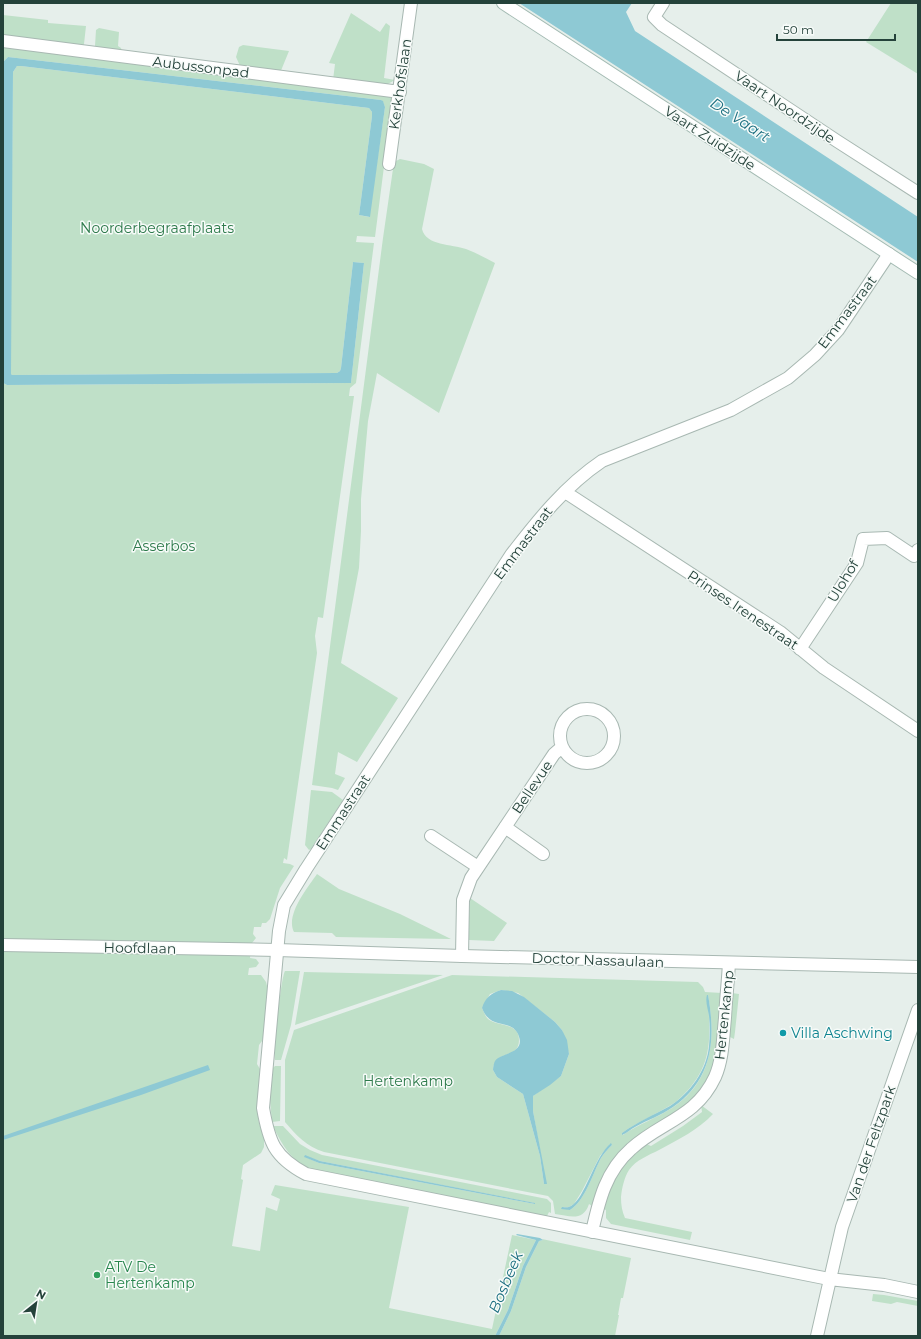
<svg xmlns="http://www.w3.org/2000/svg" width="921" height="1339" viewBox="0 0 921 1339" font-family="Montserrat,sans-serif">
<rect width="100%" height="100%" fill="#e6efeb"/>
<path fill="#bfe0c8" fill-rule="evenodd" d="M 891,3 L 918,3 L 918,74 L 866,42 Z
M 351,13 L 380,32 L 386,23 L 390,26 L 384,78 L 395,80 L 384,86 L 333,80 L 335,64 L 329,63 Z
M 3,15 L 48,20 L 48,23 L 86,26 L 84,44 L 83,46 L 3,37 Z
M 99,28 L 119,32 L 118,46 L 121,48 L 122,52 L 98,49 L 95,46 L 96,30 Z
M 243,45 L 289,51 L 280,73 L 241,68 L 236,57 L 239,47 Z
M 3,46 L 393,96 L 375,237 L 357,236 L 356,242 L 374,243 L 356,383 L 350,388 L 349,396 L 354,396 L 323,618 L 318,617 L 315,636 L 317,653 L 287,860 L 284,858 L 283,863 L 290,864 L 294,866 L 280,888 L 270,919 L 266,923 L 262,923 L 261,927 L 254,927 L 253,934 L 256,938 L 252,943 L 250,958 L 256,959 L 259,963 L 256,967 L 249,968 L 248,975 L 261,975 L 266,982 L 268,990 L 263,1038 L 262,1041 L 259,1045 L 257,1064 L 260,1069 L 257,1110 L 259,1123 L 264,1138 L 264,1147 L 261,1153 L 243,1165 L 241,1179 L 243,1180 L 232,1246 L 260,1251 L 266,1207 L 277,1211 L 280,1199 L 271,1195 L 275,1185 L 409,1207 L 389,1308 L 492,1329 L 512,1235 L 536,1240 L 523,1266 L 508,1310 L 495,1336 L 3,1336 L 3,383 L 7,385 L 351,383 L 364,263 L 353,262 L 341,368 L 340,371 L 337,373 L 12,375 L 10,374 L 13,72 L 17,66 L 21,66 L 369,108 L 372,112 L 372,116 L 359,215 L 369,217 L 385,107 L 383,102 L 381,100 L 8,57 L 3,62 L 3,139 Z
M 400,159 L 424,164 L 434,169 L 422,229 C 426,246 452,244 466,249 C 476,253 486,258 495,263 L 439,413 L 377,373 L 368,421 L 361,499 L 361,531 L 359,568 L 341,663 L 398,698 L 357,762 L 338,752 L 335,774 L 345,778 L 338,790 L 332,788 L 312,785 L 383,238 L 394,162 Z
M 311,790 L 332,792 L 343,800 L 311,849 L 309,850 L 305,845 Z
M 317,874 L 339,889 L 400,914 L 451,939 L 336,937 L 332,933 L 294,932 C 285,915 308,887 317,874 Z
M 470,898 L 507,923 L 494,941 L 469,940 L 468,937 Z
M 285,971 L 300,971 L 291,1025 L 281,1060 L 275,1060 C 273,1053 281,977 285,971 Z
M 304,972 L 443,975 L 295,1025 Z
M 452,975 L 698,982 L 703,987 L 705,992 L 722,993 L 715,1062 L 709,1077 L 699,1093 L 599,1186 L 592,1206 L 589,1204 C 583,1222 570,1216 555,1214 L 553,1201 L 548,1196 L 324,1152 C 307,1147 296,1135 285,1122 L 285,1060 L 294,1030 ZM 501,990 L 518,993 L 555,1022 L 562,1030 L 569,1054 L 561,1076 L 533,1096 L 533,1111 L 546,1184 L 544,1184 L 540,1156 L 523,1094 L 497,1077 L 493,1070 C 495,1049 519,1060 519,1040 C 519,1022 498,1027 488,1019 C 485,1016 484,1012 482,1008 L 490,994 ZM 708,995 C 716,1039 713,1081 672,1108 C 656,1118 639,1124 623,1135 L 622,1133 C 637,1122 655,1115 671,1105 C 678,1101 683,1095 689,1089 C 715,1059 709,1031 708,995 ZM 610,1144 L 612,1145 C 608,1149 604,1153 601,1158 C 593,1173 585,1201 570,1210 L 562,1207 L 569,1207 L 574,1204 L 582,1191 L 600,1156 Z
M 732,993 L 739,994 L 735,1032 L 734,1039 L 728,1036 Z
M 275,1066 L 281,1066 L 280,1121 L 272,1122 L 270,1100 L 273,1068 Z
M 701,1105 L 713,1114 C 698,1130 679,1139 659,1150 C 649,1155 636,1160 629,1170 C 624,1178 622,1188 621,1197 C 621,1205 622,1211 625,1218 L 692,1232 L 690,1240 L 611,1224 L 606,1218 L 606,1210 L 601,1208 L 608,1191 L 624,1163 L 646,1144 L 651,1146 L 683,1126 L 702,1112 Z
M 273,1126 L 283,1126 L 300,1144 L 310,1150 L 322,1155 L 547,1199 L 551,1203 L 551,1213 L 549,1212 L 547,1216 L 312,1170 C 292,1162 282,1145 273,1126 ZM 305,1156 L 320,1161 L 534,1203 L 535,1204 L 319,1163 L 305,1157 Z
M 542,1239 L 631,1258 L 623,1298 L 621,1298 L 618,1315 L 619,1315 L 615,1336 L 499,1336 L 511,1311 L 526,1267 L 539,1241 L 543,1240 Z
M 873,1294 L 884,1295 L 918,1301 L 918,1306 L 897,1302 L 891,1304 L 872,1301 Z"/>
<path fill="#8ec9d4" d="M 519,3 L 632,3 L 626,12 L 635,31 L 918,217 L 918,262 Z
M 8,57 L 381,100 L 383,101 L 385,107 L 370,217 L 359,215 L 372,116 L 372,112 L 369,108 L 21,66 L 17,66 L 13,72 L 11,374 L 12,375 L 337,373 L 340,371 L 341,368 L 353,262 L 364,263 L 351,383 L 7,385 L 3,383 L 3,62 Z
M 501,990 L 512,991 L 524,997 L 555,1022 L 562,1030 L 567,1040 L 569,1054 L 561,1076 L 550,1085 L 533,1096 L 533,1111 L 547,1184 L 544,1184 L 540,1156 L 523,1094 L 497,1077 L 493,1070 C 493,1067 494,1063 495,1061 C 502,1052 527,1054 518,1034 C 510,1018 491,1031 482,1008 C 485,998 491,993 501,990 Z
M 707,995 L 708,995 C 716,1039 713,1079 673,1107 C 662,1115 647,1120 635,1127 C 631,1129 627,1133 622,1135 L 622,1133 C 637,1122 654,1115 670,1106 C 690,1093 707,1070 709,1046 C 710,1036 710,1026 709,1016 C 708,1009 705,1001 707,995 Z
M 208,1065 L 210,1070 L 141,1095 L 3,1140 L 3,1136 Z
M 611,1143 L 612,1145 C 608,1149 604,1153 601,1158 C 593,1173 585,1201 570,1210 L 561,1209 L 562,1207 C 565,1207 568,1208 571,1206 C 585,1199 594,1157 611,1143 Z
M 305,1155 L 320,1161 L 535,1203 L 535,1204 L 319,1163 L 304,1157 Z
M 517,1234 L 540,1238 L 543,1240 L 539,1241 L 526,1267 L 511,1311 L 499,1336 L 495,1336 L 508,1310 L 523,1266 L 536,1240 L 516,1235 Z"/>
<g fill="none" stroke-linecap="round" stroke-linejoin="round">
<g stroke="#a8b8b2" stroke-width="14">
<path id="minor" d="M 663,3 L 654,17 L 662,25 L 837,141 L 918,193
M 3,41 L 400,92
M 389,164 L 411,3
M 565,492 L 780,632 L 824,668 L 918,731
M 800,649 L 857,563 L 863,539 L 887,538 L 914,556 L 918,550
M560 736a27 27 0 1 1 54 0a27 27 0 1 1-54 0Z
M 505,827 L 543,854
M 431,836 L 478,867
M 462,956 L 463,900 L 471,878 L 554,754 L 562,747
M 592,1232 C 599,1200 606,1171 631,1149 C 660,1122 696,1118 715,1077 C 723,1059 723,1037 725,1018 C 726,999 728,981 729,963
M 829,1279 L 306,1174 C 274,1157 269,1142 263,1108 L 279,931 L 284,905 L 306,869 L 511,555 C 538,520 565,486 602,461 L 731,410 L 788,378 L 815,355 L 838,330 L 889,254"/>
</g>
<g stroke="#a8b8b2" stroke-width="14">
<path id="tertiary" d="M 3,945 L 277,950 L 462,956 L 918,967
M 829,1279 L 884,1285 L 918,1292
M 817,1336 L 842,1227 L 918,1010"/>
</g>
<g stroke="#a4bbb3" stroke-width="14">
<path id="secondary" d="M 503,3 L 918,273"/>
</g>
<use href="#minor" stroke="#fff" stroke-width="12"/>
<use href="#tertiary" stroke="#fff" stroke-width="12"/>
<use href="#secondary" stroke="#fff" stroke-width="12"/>
</g>
<circle fill="#0f9aa8" stroke="#f7fbf9" stroke-width="1.5" cx="783" cy="1033" r="4"/>
<circle fill="#2e9e5b" stroke="#f7fbf9" stroke-width="1.5" cx="97" cy="1275" r="4"/>
<g text-anchor="middle" stroke-width="3" stroke-linejoin="round" paint-order="stroke">
<g font-size="14" fill="#24423a" stroke="#f7fbf9">
<text transform="translate(201 67) rotate(7)" y="5">Aubussonpad</text>
<text transform="translate(400 84) rotate(-82)" y="5">Kerkhofslaan</text>
<text transform="translate(785 107) rotate(34)" y="5">Vaart Noordzijde</text>
<text transform="translate(710 138) rotate(33)" y="5">Vaart Zuidzijde</text>
<text transform="translate(847 312) rotate(-53)" y="5">Emmastraat</text>
<text transform="translate(523 543) rotate(-53)" y="5">Emmastraat</text>
<text transform="translate(843 581) rotate(-59)" y="5">Ulohof</text>
<text transform="translate(743 610) rotate(34)" y="5">Prinses Irenestraat</text>
<text transform="translate(532 787) rotate(-56)" y="5">Bellevue</text>
<text transform="translate(343 812) rotate(-57)" y="5">Emmastraat</text>
<text transform="translate(140 948) rotate(1)" y="5">Hoofdlaan</text>
<text transform="translate(598 960) rotate(2)" y="5">Doctor Nassaulaan</text>
<text transform="translate(724 1015) rotate(-84)" y="5">Hertenkamp</text>
<text transform="translate(871 1144) rotate(-71)" y="5">Van der Feltzpark</text>
</g>
<g font-size="14" fill="#2d7a4b" stroke="#f7fbf9">
<text x="157" y="233">Noorderbegraafplaats</text>
<text x="164" y="551">Asserbos</text>
<text x="408" y="1086">Hertenkamp</text>
</g>
<g font-size="14" fill="#0d838f" stroke="#f7fbf9" text-anchor="start">
<text x="791" y="1038">Villa Aschwing</text>
</g>
<g font-size="14" fill="#27864d" stroke="#f7fbf9" text-anchor="start">
<text x="105" y="1272">ATV De<tspan x="105" dy="16">Hertenkamp</tspan></text>
</g>
<g font-size="15" font-style="italic" fill="#1c6f80" stroke="#f7fbf9">
<text transform="translate(740 120) rotate(33)" y="5">De Vaart</text>
<text transform="translate(506 1282) rotate(-67)" y="5">Bosbeek</text>
</g>
</g>
<rect width="921" height="1339" fill="none" stroke="#24423a" stroke-width="8"/>
<g transform="translate(36 1303) rotate(30)" stroke="#f7fbf9" stroke-width="3" paint-order="stroke">
<path d="M0-3L7 15L0 10L-7 15Z" fill="#24423a"/>
<text y="-6" font-size="11" font-weight="bold" text-anchor="middle" fill="#24423a">N</text>
</g>
<path d="M777 34v6h118v-6" fill="none" stroke="#24423a" stroke-width="2"/>
<text x="783" y="34" font-size="12" fill="#24423a" stroke="#f7fbf9" stroke-width="3" paint-order="stroke">50 m</text>
</svg>
